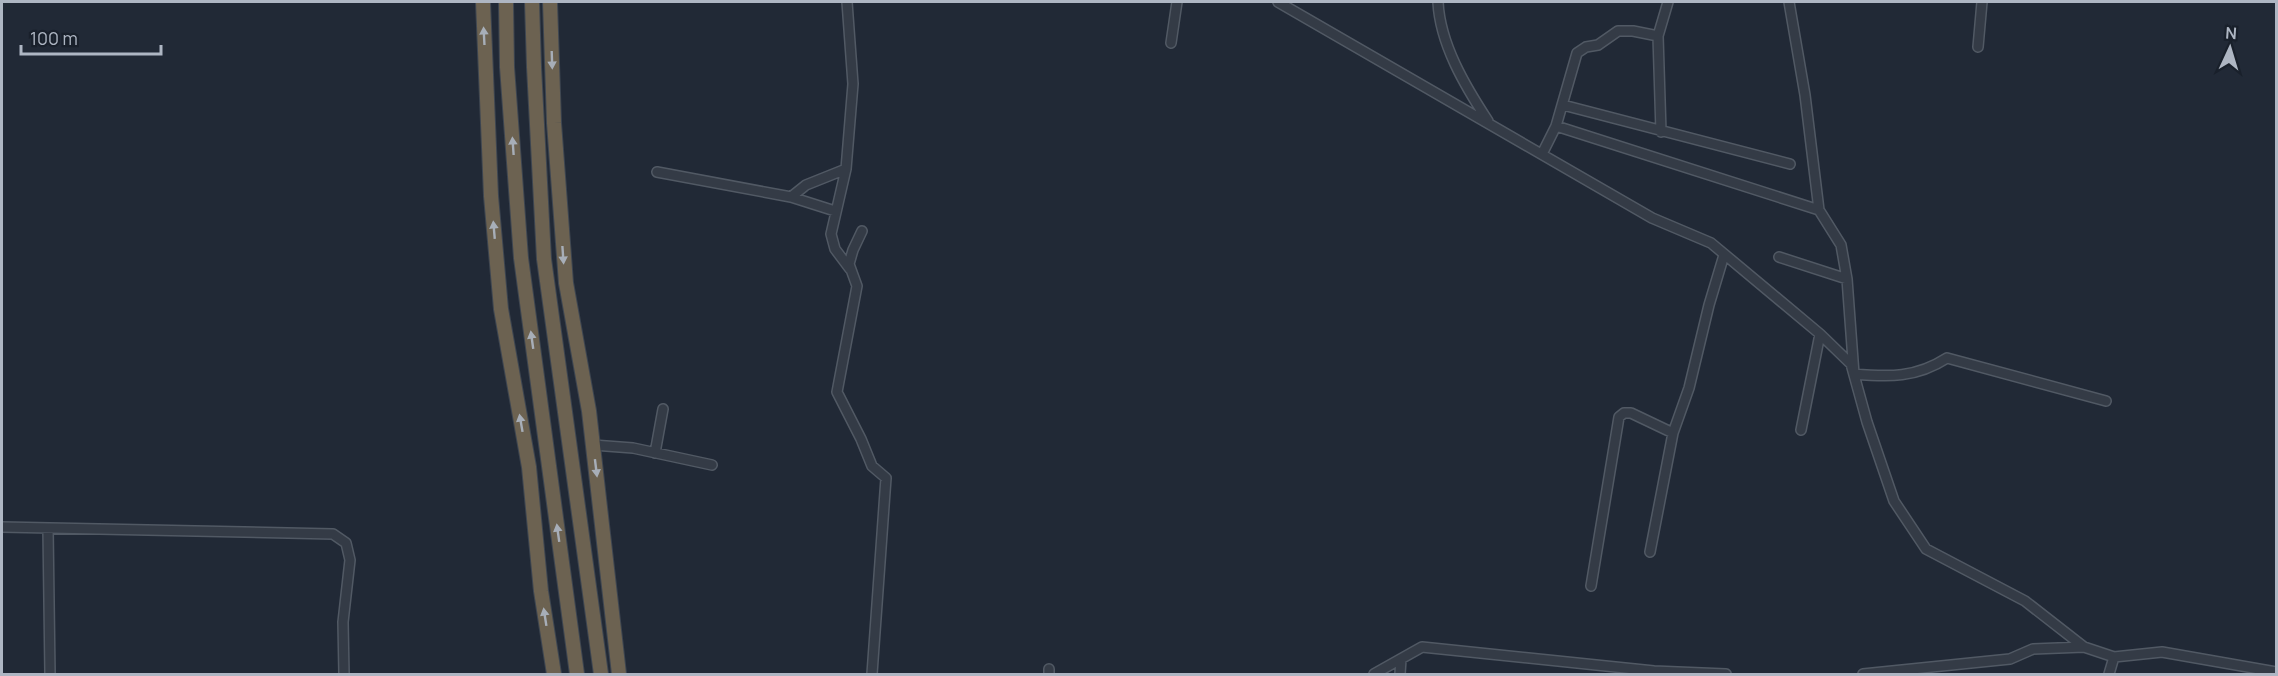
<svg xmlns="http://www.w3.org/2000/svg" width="2278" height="676" font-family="Manrope,sans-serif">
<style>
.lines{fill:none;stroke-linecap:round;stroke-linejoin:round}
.minor-casing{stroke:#515964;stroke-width:12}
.highway-casing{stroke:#3e4651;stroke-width:16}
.minor{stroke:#343b46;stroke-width:9}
.highway{stroke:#6c6251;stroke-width:14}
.oneway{fill:#a7aeb8}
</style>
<rect width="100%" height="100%" fill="#212936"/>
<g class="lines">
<g class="minor-casing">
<path id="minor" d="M847,2L853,84L846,169L831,234L835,249L850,269
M1278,2L1652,218L1711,243L1820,334L1851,364L1867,422L1894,501L1926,549L2025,601L2084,647L2114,657L2162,652L2276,672
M1438,2C1440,44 1465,86 1488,121
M1789,2L1805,95L1819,210
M1171,43L1177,2
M1978,47L1982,2
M1563,105L1790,164
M1556,126L1819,210L1841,245L1847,279L1854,374C1889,377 1916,378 1947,358L2106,401
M1661,132L1658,36L1668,2
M1542,154L1556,126L1577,53L1586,47L1598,45L1618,31H1633L1658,36
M657,172L791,197L835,211
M791,197L806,185L846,169
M862,231L853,250L849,264L857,286L837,392L861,439L872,466L886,478L872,674
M1779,257L1847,279
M1801,430L1820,334
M593,445L633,448L712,465
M655,453L663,409
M2,527L333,534L346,543L350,560L343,622L344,674
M48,529L50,674
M1650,552L1673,433L1689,388L1709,305L1724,255
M1591,586L1619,417L1624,413H1631L1673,433
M1049,674V669
M1374,674L1422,647L1654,671L1726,674
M1400,674L1401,659
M1863,674L2010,659L2033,649L2084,647
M2109,674L2114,657"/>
</g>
<g class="highway-casing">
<path id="highway" d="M483,2L491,196L501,309L529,467L541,591L554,674
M506,2L507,67L521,258L577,674
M532,2L534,67L544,259L601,674
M550,2L554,123L566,283L589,411L619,674"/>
</g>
<use href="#minor" class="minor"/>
<use href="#highway" class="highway"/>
</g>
<defs><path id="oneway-solid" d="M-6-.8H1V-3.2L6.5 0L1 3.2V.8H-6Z" transform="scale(1.5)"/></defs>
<g class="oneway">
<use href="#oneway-solid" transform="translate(484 36) rotate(-93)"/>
<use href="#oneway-solid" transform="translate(552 60) rotate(88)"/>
<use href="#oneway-solid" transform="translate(513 146) rotate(-94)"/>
<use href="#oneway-solid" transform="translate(494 230) rotate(-95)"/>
<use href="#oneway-solid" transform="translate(563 255) rotate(86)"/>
<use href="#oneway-solid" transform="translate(532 340) rotate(-98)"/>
<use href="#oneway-solid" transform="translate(521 423) rotate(-100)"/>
<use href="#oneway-solid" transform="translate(596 468) rotate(83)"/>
<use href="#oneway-solid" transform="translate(558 533) rotate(-98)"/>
<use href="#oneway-solid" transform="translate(545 617) rotate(-99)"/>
</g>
<rect width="2278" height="676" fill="none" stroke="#aeb6c3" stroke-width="6"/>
<g transform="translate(2230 48) rotate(4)" stroke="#19202b" stroke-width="4.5" paint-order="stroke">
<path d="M0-4.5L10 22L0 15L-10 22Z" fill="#aeb6c3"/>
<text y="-9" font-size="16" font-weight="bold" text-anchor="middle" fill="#aeb6c3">N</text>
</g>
<path d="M21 45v9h140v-9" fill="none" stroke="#aeb6c3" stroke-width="3"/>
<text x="30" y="45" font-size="18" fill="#aeb6c3" stroke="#19202b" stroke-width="4.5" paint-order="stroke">100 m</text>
</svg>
